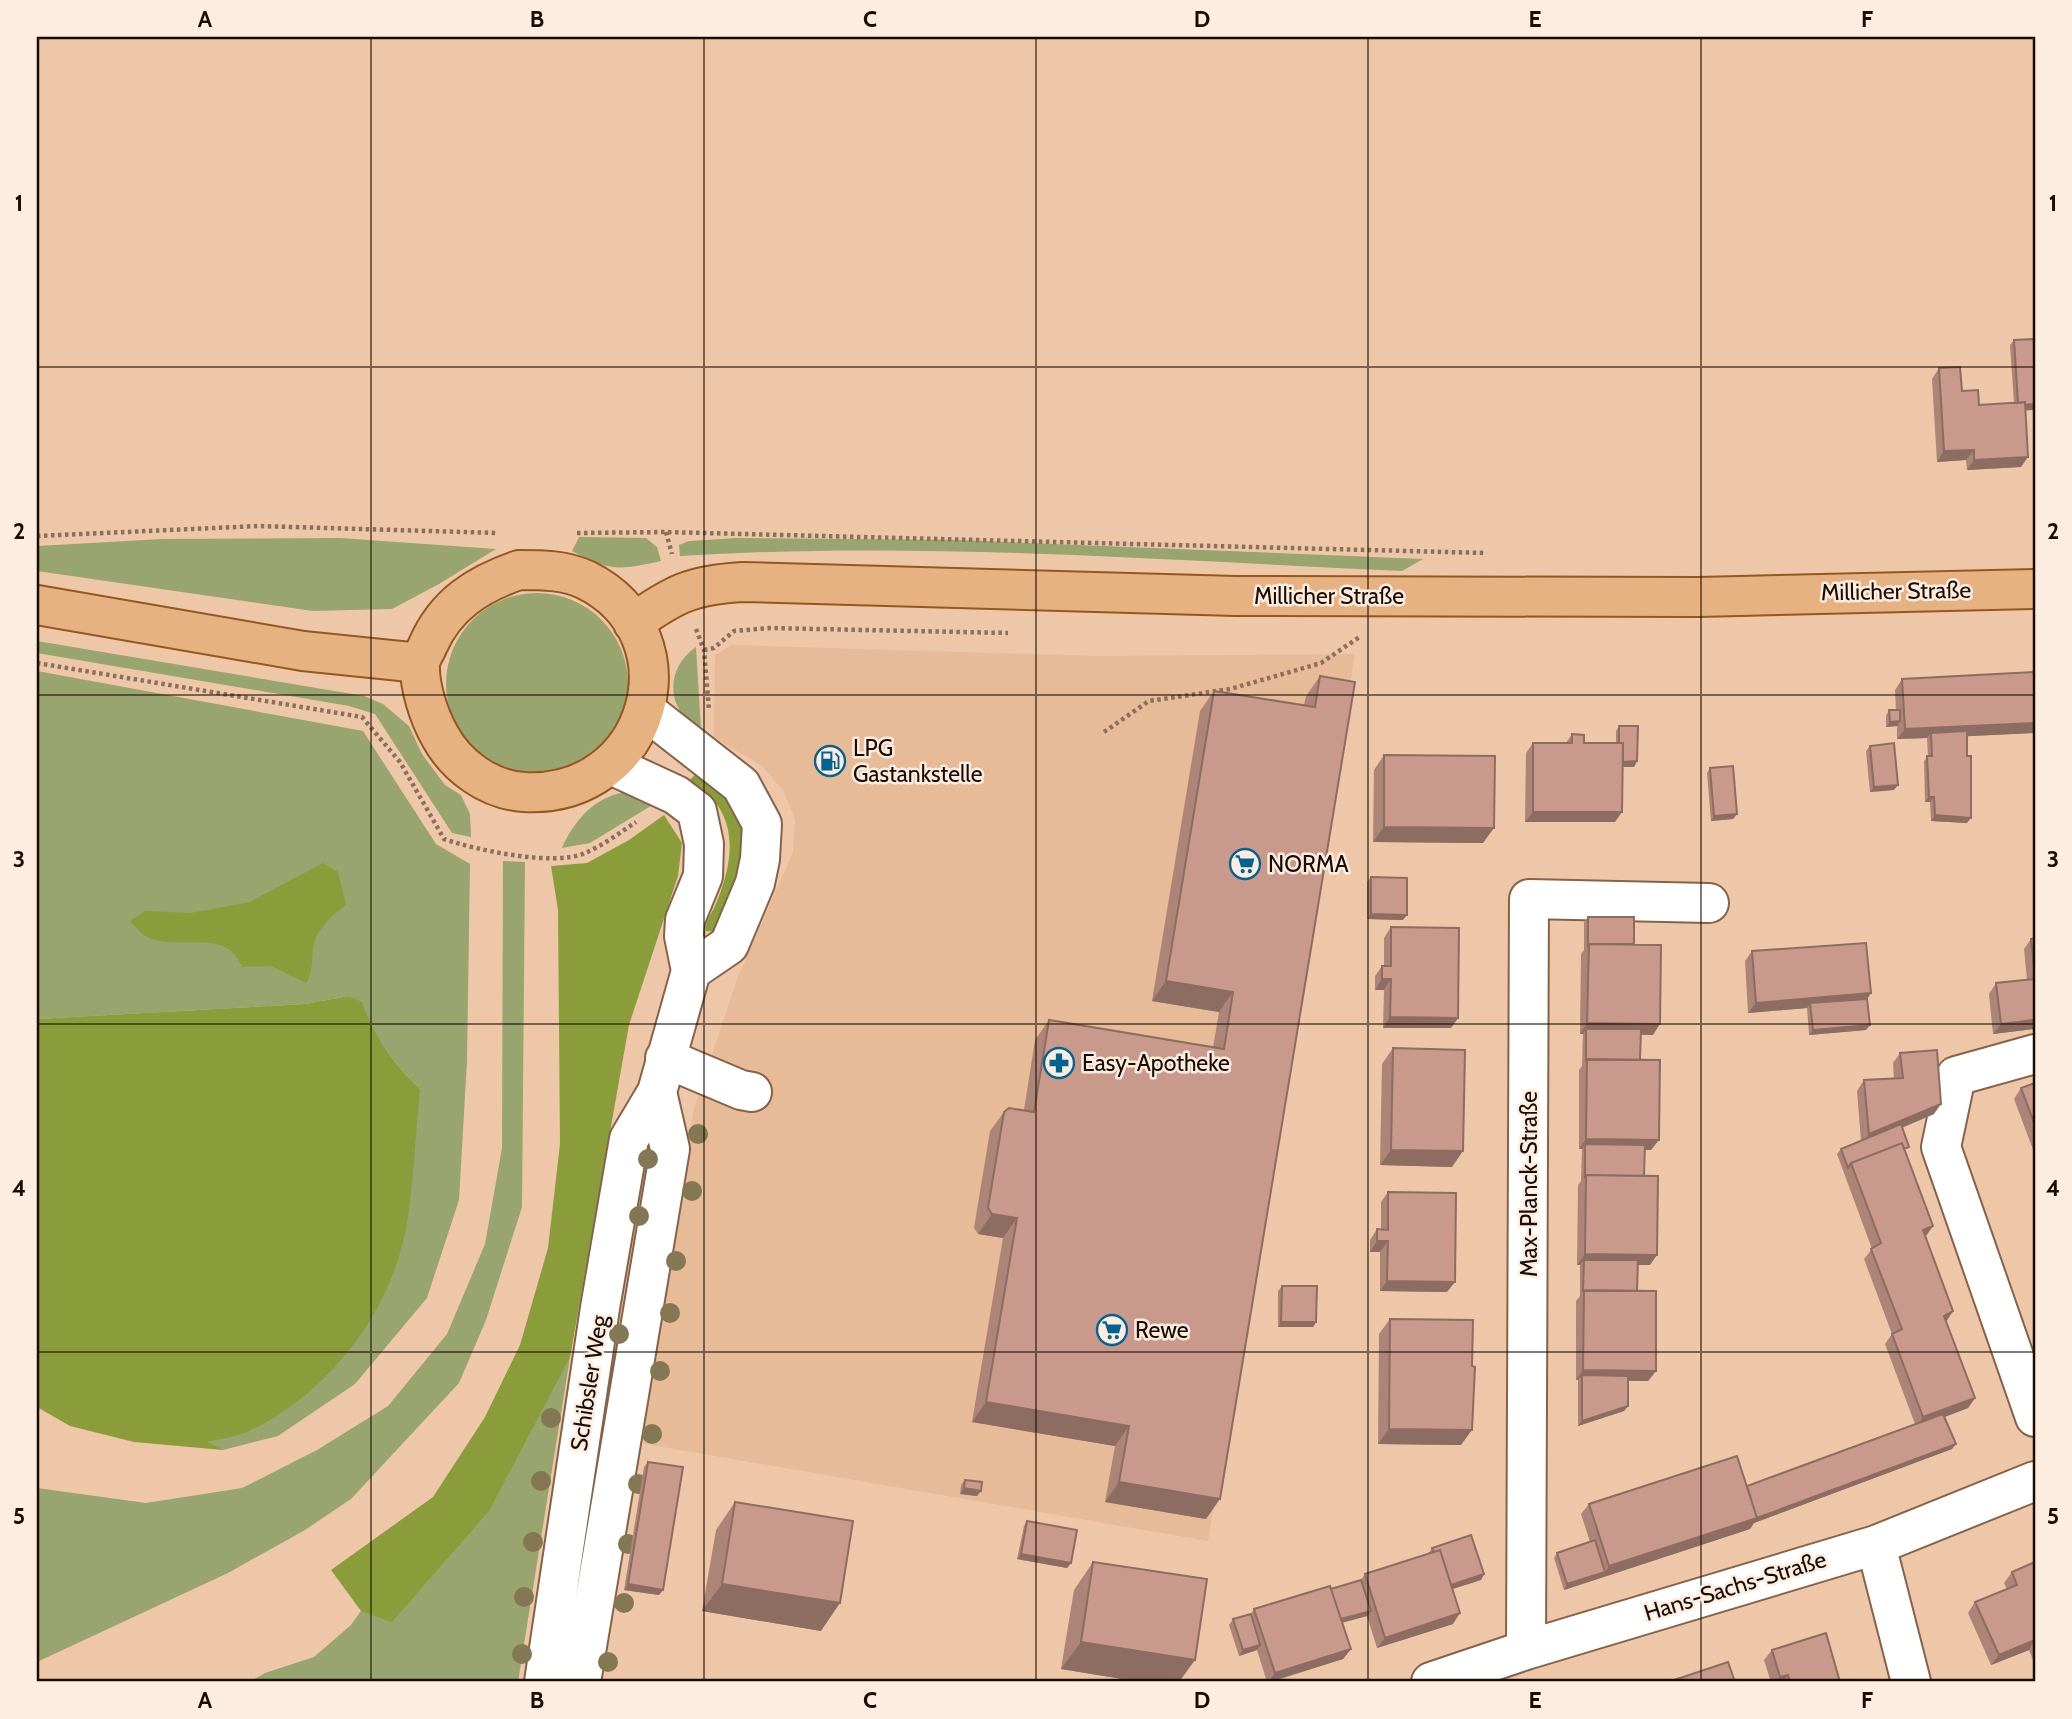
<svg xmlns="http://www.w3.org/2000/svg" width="2072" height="1719" font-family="Cabin,sans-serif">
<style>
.built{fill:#e7ba98}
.green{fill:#98a56e}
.forest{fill:#8a9d3a}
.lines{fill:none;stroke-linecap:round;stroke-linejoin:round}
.minor-casing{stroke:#866348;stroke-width:42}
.major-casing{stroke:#94571e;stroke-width:42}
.path{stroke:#8b705c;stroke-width:4.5;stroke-dasharray:3.5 3.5;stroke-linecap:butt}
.minor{stroke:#fff;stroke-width:38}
.major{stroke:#e7b281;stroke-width:38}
.tree{fill:#847753}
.wall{fill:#ad8478}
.shaded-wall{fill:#8d6c61}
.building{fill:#c99a8b;stroke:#8d6c61;stroke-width:2}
.grid{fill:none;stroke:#190c03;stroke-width:2;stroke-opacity:0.55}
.labels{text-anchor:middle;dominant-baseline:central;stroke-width:5;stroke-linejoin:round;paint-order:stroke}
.street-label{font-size:23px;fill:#190c03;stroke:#fdede1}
.poi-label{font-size:23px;fill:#190c03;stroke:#fdede1;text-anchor:start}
.neatline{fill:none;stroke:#190c03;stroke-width:2.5}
.grid-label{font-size:23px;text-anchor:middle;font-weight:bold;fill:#190c03}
</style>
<rect width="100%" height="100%" fill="#eec7a9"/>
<path class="built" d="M731,645L1097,656L1355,654L1208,1541L640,1443L694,1109L737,979L793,852L795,820L784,792L762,766L714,737L715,655Z"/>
<path class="green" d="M579,537L646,538L657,547L661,561C618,570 612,572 572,551Z
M340,538L496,549L439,584L392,609L313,611L37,571V546L162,539Z
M737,538L956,540L1423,559L1402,571C1162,560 919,541 680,556L679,545L689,541Z
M446 684a91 91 0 1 1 182 0a91 91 0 1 1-182 0Z
M37,641L364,696L383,704L409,726L422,754L445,785L461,795L470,814L471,837L452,833L375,714L349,706L37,653Z
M696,647L701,729C666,712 664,669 696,647Z
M37,671L363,731L436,844L470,864L467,1061L459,1200L427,1298L355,1384L278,1436L223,1450L207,1442L253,1430L420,1089C393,1064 375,1037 362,1003L349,996L305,1004L37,1019Z
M629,792L654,804L590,843L562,848C574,820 597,794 629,792Z
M503,861L525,862L522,1207L486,1320L459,1383L351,1499L305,1530L228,1573L37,1662V1488L146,1503L242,1488L317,1450L388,1406L447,1334L485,1244L502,1148Z
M579,1301L518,1682H250L265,1673L314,1657L351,1625Z"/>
<path class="forest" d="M701,768C737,794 751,839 740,883C736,900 724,917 717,932L706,931C705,920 711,915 715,906C736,857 740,811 690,780Z
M664,815L682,843L678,876L629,1025L570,1357L489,1511L392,1622L361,1611L331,1570L433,1497L485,1417L520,1345L548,1248L560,1144L558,910L551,866L587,863L629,840Z
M323,863L338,872L346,904C334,915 318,927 314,944C311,957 314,971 306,983L271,966L242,967C226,926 181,952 147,937C141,934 135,926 130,921L145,911L191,913L250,902Z
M349,996L362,1002C375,1037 393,1064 420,1089C416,1131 414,1174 408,1217C395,1306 334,1388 254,1429C241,1436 223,1438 208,1442L223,1450L134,1442L70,1426L37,1407V1019L305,1004Z"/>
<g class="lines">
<g class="minor-casing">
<path id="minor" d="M645,710L741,785L762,824L760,859L755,883L729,945L691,971
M2035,1054L1956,1076L1941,1147L2035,1417
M665,1058L741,1090L752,1092
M1876,1545L1911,1682
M1526,1650L1529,899L1709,903
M544,1682L600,1308L629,1139L657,1092L691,971L684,936L685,920L703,876L704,844L697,811L676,795L611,765
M581,1682L670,1149L657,1092
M1431,1682L1526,1650L1876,1545L2035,1481"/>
</g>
<g class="major-casing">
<path id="major" d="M519,570C542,570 565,570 586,580C697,635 651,799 524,792C489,790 456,766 440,736C429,717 419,686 420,664C420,658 426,651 428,645C446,604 478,584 519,570Z
M37,605L303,651L420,663
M633,623C674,594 691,585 743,582L1236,596L1698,597L2035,589"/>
</g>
<path class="path" d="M666,532L672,554
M577,533L666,532L1485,553
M37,536L258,526L498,533
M696,629L704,650L709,710
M704,650L714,648L734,631L770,628L1008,633
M37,663L362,717L400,762L444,839C476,850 554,867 585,853C602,846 621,832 636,822
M1104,732L1149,701L1230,689L1290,672L1321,663L1361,636"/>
<use href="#minor" class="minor"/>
<use href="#major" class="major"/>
</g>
<g class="tree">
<circle cx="698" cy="1134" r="10"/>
<circle cx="648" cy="1159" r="10"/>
<circle cx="692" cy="1191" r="10"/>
<circle cx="639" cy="1216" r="10"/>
<circle cx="676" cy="1261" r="10"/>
<circle cx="670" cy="1313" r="10"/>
<circle cx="619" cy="1334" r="10"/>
<circle cx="660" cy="1371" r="10"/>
<circle cx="551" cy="1418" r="10"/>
<circle cx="652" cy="1434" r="10"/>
<circle cx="541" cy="1481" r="10"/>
<circle cx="638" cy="1484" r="10"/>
<circle cx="533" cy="1542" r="10"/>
<circle cx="628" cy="1544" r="10"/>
<circle cx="524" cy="1597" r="10"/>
<circle cx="624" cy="1603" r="10"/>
<circle cx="522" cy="1654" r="10"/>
<circle cx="608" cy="1662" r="10"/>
</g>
<path class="wall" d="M2014,340L2035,405L2034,410H2025L2021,467L1967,470L1966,460L1937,462L1932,379L1939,368L1962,391L1979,405L2014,403L2010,345Z
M1320,676L1206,1519L1105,1502L1115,1446L972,1422L1003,1238L978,1234L974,1228L990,1131L1004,1112L1024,1110L1035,1040L1049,1020L1213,1048L1219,1012L1152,1001L1200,711L1214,691L1304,705L1306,696Z
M1902,679L2035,733L1967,736V823L1931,821L1930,802H1925L1924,761L1928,756L1927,738L1897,739V726L1886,727V716L1889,710H1896L1895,690Z
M1619,726L1637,761L1634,767H1623L1615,822H1525L1526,753L1533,743H1566L1572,734L1584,743H1616V731Z
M1870,746L1894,790L1870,792L1866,751Z
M1384,755L1483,843L1373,842L1374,770Z
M1710,768L1737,814L1733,819L1711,821L1707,773Z
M1371,877L1403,920L1367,919V882Z
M1588,917L1634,944L1653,1035L1641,1034L1640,1060L1651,1150H1644V1176L1650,1265H1638L1637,1291L1656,1371L1648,1381H1628V1406L1624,1411L1578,1426V1380H1576V1301L1580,1296V1265H1577L1578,1185L1581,1181L1582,1149H1579V1070L1582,1066L1583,1034H1580L1581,954L1584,950V922Z
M1391,927L1458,1018L1451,1028H1383L1384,990H1375V976L1382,966H1384V938Z
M2035,938V1029L1993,1034L1989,994L1996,983L2027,980L2024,949L2031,939Z
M1752,951L1867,999L1870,1025L1866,1030L1809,1035L1807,1008L1748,1013L1745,961Z
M1393,1048L1452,1167L1380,1165L1382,1064Z
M1900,1053L1934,1114L1902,1128L1905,1152L1925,1236L1953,1311L1946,1321L1975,1398L1968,1408L1944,1417L1952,1449L1754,1523L1750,1529L1564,1590L1554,1558L1557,1553L1590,1542L1581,1514L1589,1504L1747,1486L1915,1424L1885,1344L1892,1334L1864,1259L1872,1249L1837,1154L1841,1149L1861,1141L1857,1091L1864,1080L1894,1079L1893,1063Z
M2035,1083V1155L2014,1099L2021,1088Z
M1388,1192L1447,1292L1380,1291V1252H1370V1240L1377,1229L1381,1230V1202Z
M1282,1286L1316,1322L1313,1327H1278V1291Z
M1390,1319L1461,1445L1378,1444L1379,1334Z
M648,1462L659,1595L624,1590L644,1467Z
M965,1480L981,1491L977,1496L960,1494L961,1485Z
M735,1502L821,1631L702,1611L716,1530Z
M1027,1521L1071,1563L1067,1568L1017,1559L1024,1526Z
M1432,1548L1484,1574L1481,1580L1452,1589L1453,1624L1377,1648L1367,1616L1342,1623L1351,1649L1343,1659L1271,1682H1267L1257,1650L1239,1656L1229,1625L1233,1619L1251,1614L1254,1609L1331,1589L1361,1580L1365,1574L1428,1554Z
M1093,1562L1179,1682H1141L1061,1669L1074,1590Z
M2035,1562V1665L2029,1650L1991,1665L1968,1613L1975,1602L2007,1589L2004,1583L2012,1572Z
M1772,1650L1840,1682H1771L1764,1660Z"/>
<path class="shaded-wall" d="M2035,404L2034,410L2015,411L2018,406Z
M1974,450L1966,460L1937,462L1944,451Z
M2028,457L2021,467L1967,470L1974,460Z
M1900,721L1897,726L1886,727L1890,722Z
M2035,723V733L1931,738V733L1927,738L1897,739L1905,729Z
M1637,761L1634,767H1615L1619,762Z
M1898,785L1894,790L1870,792L1874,787Z
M1929,797H1934L1930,802H1925Z
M1533,812H1622L1615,822H1525Z
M1737,814L1733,819L1711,821L1714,816Z
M1935,815L1971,818L1967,823L1931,821Z
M1384,827L1494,828L1483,843L1373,842Z
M1371,914L1407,915L1403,920L1367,919Z
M1382,979H1391L1384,990H1375Z
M1166,981L1233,992L1219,1012L1152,1001Z
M1871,993L1864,1004L1810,1003L1807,1008L1748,1013L1756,1003Z
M1390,1017L1458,1018L1451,1028H1383Z
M2035,1020V1029L1993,1034L2001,1024Z
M1587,1023L1660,1024L1653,1035L1586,1034V1029L1583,1034H1580Z
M1870,1025L1866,1030L1809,1035L1813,1030Z
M1941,1104L1934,1114L1862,1144L1869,1134Z
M1586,1139L1659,1140L1651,1150L1585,1149V1144L1582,1149H1579Z
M1391,1150L1463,1151L1452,1167L1380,1165Z
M992,1214L1017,1218L1003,1238L978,1234Z
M1933,1226L1926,1236L1923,1230Z
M1377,1241H1388L1380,1252H1370Z
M1585,1254L1657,1255L1650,1265H1584V1260L1580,1265H1577Z
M1387,1281L1455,1282L1447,1292L1380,1291Z
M1953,1311L1946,1322L1944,1316Z
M1281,1322H1316L1313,1327H1278Z
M1583,1370L1656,1371L1648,1381L1582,1380V1375L1578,1380H1576Z
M1975,1398L1968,1408L1916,1428L1923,1417Z
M986,1402L1129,1426L1115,1446L972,1422Z
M1628,1406L1624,1411L1578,1426L1582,1421Z
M1389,1429L1472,1430L1461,1445L1378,1444Z
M1956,1444L1952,1449L1754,1523L1750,1529L1564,1590L1567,1584L1605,1572L1609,1566Z
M1119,1482L1220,1499L1206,1519L1105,1502Z
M964,1488L981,1491L977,1496L960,1494Z
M1021,1554L1071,1563L1067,1568L1017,1559Z
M1484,1574L1481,1580L1443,1592L1447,1586Z
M628,1584L663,1590L659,1595L624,1590Z
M722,1584L840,1603L821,1631L702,1611Z
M1371,1611L1367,1616L1332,1625L1336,1620Z
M1460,1613L1453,1624L1377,1648L1385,1638Z
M2035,1640V1647L2032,1644L2029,1650L1991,1665L1999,1655Z
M1081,1642L1195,1660L1179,1682H1141L1061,1669Z
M1260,1645L1257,1650L1239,1656L1243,1650Z
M1351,1649L1343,1659L1268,1682L1275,1673Z
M1788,1675L1783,1682H1776L1780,1677Z"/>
<path class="building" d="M2034,339L2035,363V404L2025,405V402L2018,403L2014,340Z
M1960,367L1962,391L1978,390L1979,405L2025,402L2028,457L1974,460V450L1944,451L1939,368Z
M2035,672V723L1905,729L1902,679Z
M1320,676L1355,682L1220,1499L1119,1482L1129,1426L986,1402L1017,1218L992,1214L988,1208L1004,1112L1009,1108L1034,1112L1049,1020L1224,1049L1233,992L1166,981L1214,691L1315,707Z
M1889,710H1900V721L1890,722Z
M1619,726H1638L1637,761L1623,762V743H1619Z
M1967,731V756H1971V818L1935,815L1934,797H1929L1927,756H1932L1931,733Z
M1572,734L1584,735V743H1623L1622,812H1533V743H1572Z
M1894,743L1898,785L1874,787L1870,746Z
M1384,755L1495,756L1494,828L1384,827Z
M1733,766L1737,814L1714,816L1710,768Z
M1371,877L1407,878V915L1371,914Z
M1588,917H1634V944H1589L1588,945Z
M1391,927L1459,928L1458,1018L1390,1017L1391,979H1382V966H1391Z
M2035,938V975L2031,939Z
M1866,943L1871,993L1756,1003L1752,951Z
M1589,944L1661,945L1660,1024L1587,1023Z
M2035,979V1020L2001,1024L1996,983Z
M1867,999L1870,1025L1813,1030L1810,1003Z
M1586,1029H1641L1640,1060H1586Z
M1393,1048L1465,1050L1463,1151L1391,1150Z
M1937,1050L1941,1104L1869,1134L1864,1080L1903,1078L1900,1053Z
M1587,1059L1660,1060L1659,1140L1586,1139Z
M2035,1083V1125L2021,1088Z
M1901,1124L1909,1147L1904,1149L1902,1143L1851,1163L1848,1168L1841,1149Z
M1902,1143L1933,1226L1923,1230L1953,1311L1944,1316L1975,1398L1923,1417L1892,1334L1902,1329L1871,1249L1881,1243L1851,1163Z
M1585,1144L1645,1145L1644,1176L1586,1175L1585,1176Z
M1586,1175L1658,1176L1657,1255L1585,1254Z
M1388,1192L1456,1193L1455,1282L1387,1281L1388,1241H1377V1229L1388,1230Z
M1584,1260H1638L1637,1291H1583Z
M1282,1286H1317L1316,1322H1281Z
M1584,1290L1656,1291V1371L1583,1370Z
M1390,1319L1473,1320L1472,1366L1475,1367L1472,1430L1389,1429Z
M1582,1375L1628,1376V1406L1582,1421Z
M1943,1414L1956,1444L1757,1518L1747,1486Z
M1737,1456L1757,1518L1609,1566L1589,1504Z
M648,1462L683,1467L663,1590L628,1584Z
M965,1480L982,1482L981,1491L964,1488Z
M735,1502L853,1521L840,1603L722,1584Z
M1027,1521L1077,1530L1071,1563L1021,1554Z
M1471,1535L1484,1574L1451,1585L1440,1550L1434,1552L1432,1548Z
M1595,1540L1605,1572L1567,1584L1557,1553Z
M1440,1550L1460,1613L1385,1638L1365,1574Z
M1093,1562L1207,1579L1195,1660L1081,1642Z
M2035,1562V1640L1999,1655L1975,1602L2017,1585L2012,1572Z
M1361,1580L1371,1611L1341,1619L1331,1589Z
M1330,1586L1351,1649L1275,1673L1254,1609Z
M1251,1614L1260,1645L1243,1650L1233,1619Z
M1826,1633L1840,1682H1790L1788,1675L1780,1677L1772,1650Z
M1728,1662L1735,1682H1671V1681Z"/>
<path class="grid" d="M371,37V1682M704,37V1682M1036,37V1682M1368,37V1682M1701,37V1682M37,367H2035M37,695H2035M37,1024H2035M37,1352H2035"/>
<defs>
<g id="fuel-ring" transform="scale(1.575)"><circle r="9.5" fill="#fdede1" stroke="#006392" stroke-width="1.5"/><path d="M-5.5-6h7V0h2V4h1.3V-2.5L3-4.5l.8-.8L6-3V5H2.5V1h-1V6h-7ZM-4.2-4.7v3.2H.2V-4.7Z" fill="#006392"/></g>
<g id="supermarket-ring" transform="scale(1.575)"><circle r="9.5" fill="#fdede1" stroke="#006392" stroke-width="1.5"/><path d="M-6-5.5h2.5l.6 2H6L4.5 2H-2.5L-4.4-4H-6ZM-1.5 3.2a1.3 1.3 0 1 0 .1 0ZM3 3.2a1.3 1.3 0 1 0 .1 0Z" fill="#006392"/></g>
<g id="pharmacy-ring" transform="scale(1.575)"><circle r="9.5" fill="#fdede1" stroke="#006392" stroke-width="1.5"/><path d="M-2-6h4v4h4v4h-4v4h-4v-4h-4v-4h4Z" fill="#006392"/></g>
</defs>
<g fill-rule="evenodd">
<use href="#fuel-ring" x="830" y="761"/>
<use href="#supermarket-ring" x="1245" y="864"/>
<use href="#pharmacy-ring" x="1059" y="1063"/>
<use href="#supermarket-ring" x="1112" y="1330"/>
</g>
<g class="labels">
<g class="street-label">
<text transform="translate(1896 591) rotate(-1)">Millicher Straße</text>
<text x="1329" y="596">Millicher Straße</text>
<text transform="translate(1529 1184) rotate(-90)">Max-Planck-Straße</text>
<text transform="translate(589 1383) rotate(-81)">Schibsler Weg</text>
<text transform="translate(1735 1586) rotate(-17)">Hans-Sachs-Straße</text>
</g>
<g class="poi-label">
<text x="853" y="748">LPG<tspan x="853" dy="26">Gastankstelle</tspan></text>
<text x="1268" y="864">NORMA</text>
<text x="1082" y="1063">Easy-Apotheke</text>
<text x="1135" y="1330">Rewe</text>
</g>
</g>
<rect width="2072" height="1719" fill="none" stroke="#fdede1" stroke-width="77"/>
<rect x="38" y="38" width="1996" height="1642" class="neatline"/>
<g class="grid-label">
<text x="205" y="27">A</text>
<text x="537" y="27">B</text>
<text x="870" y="27">C</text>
<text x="1202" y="27">D</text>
<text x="1535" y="27">E</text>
<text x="1867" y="27">F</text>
<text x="19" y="211">1</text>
<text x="2053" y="211">1</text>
<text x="19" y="539">2</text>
<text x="2053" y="539">2</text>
<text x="19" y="867">3</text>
<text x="2053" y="867">3</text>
<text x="19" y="1196">4</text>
<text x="2053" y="1196">4</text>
<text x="19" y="1524">5</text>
<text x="2053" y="1524">5</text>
<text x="205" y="1708">A</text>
<text x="537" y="1708">B</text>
<text x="870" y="1708">C</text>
<text x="1202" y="1708">D</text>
<text x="1535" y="1708">E</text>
<text x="1867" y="1708">F</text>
</g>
</svg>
